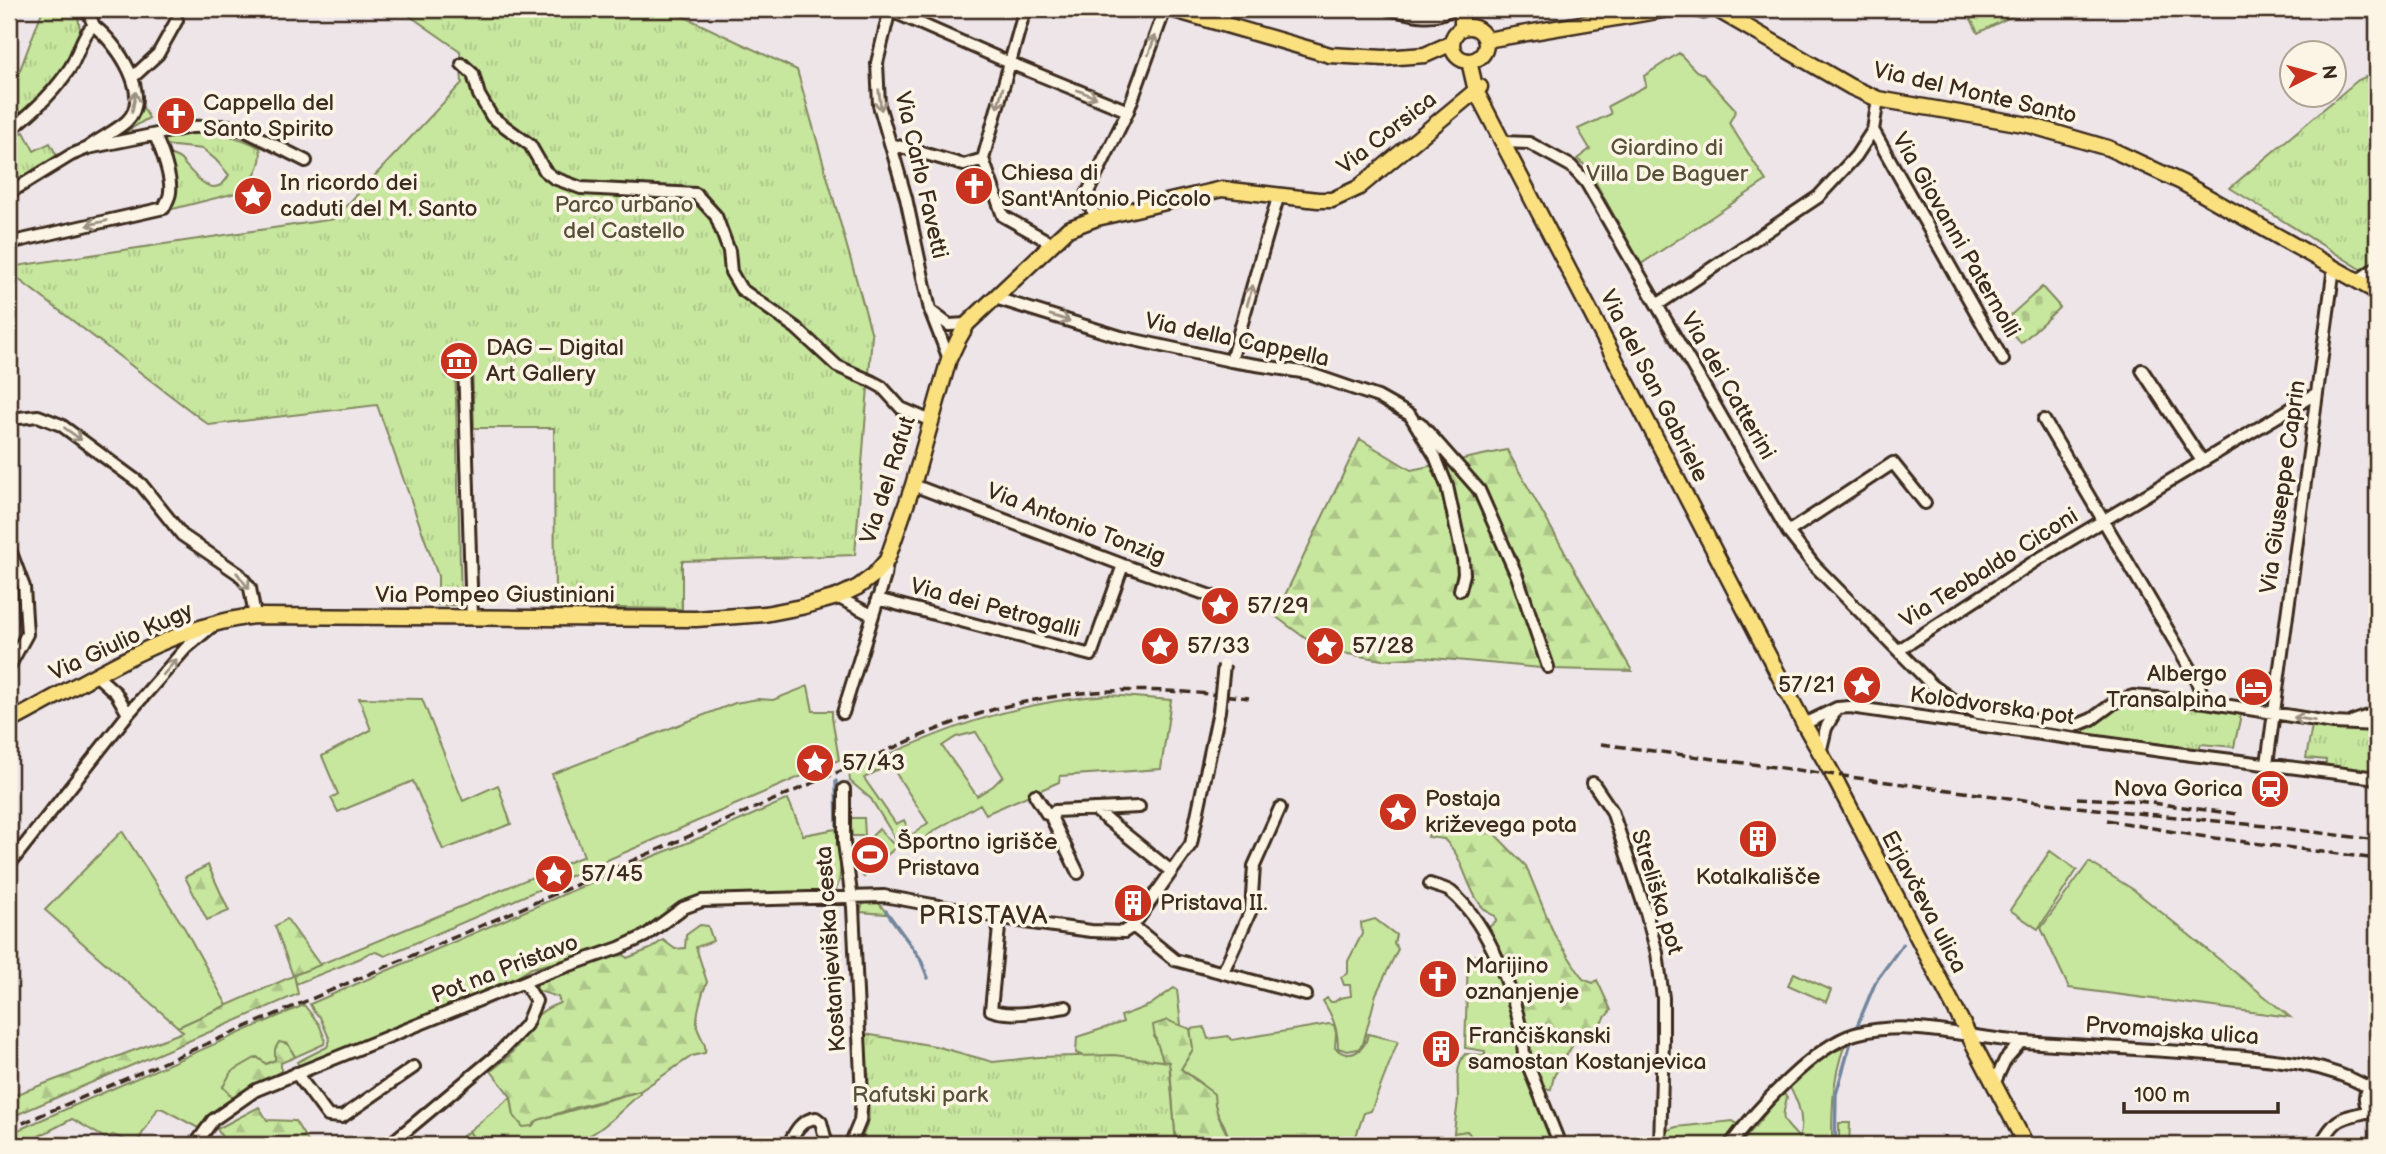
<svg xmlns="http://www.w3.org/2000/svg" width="2386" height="1154" font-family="'Balsamiq Sans',sans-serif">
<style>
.green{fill:#c7e69e;stroke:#81885e;stroke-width:2;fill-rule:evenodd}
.forest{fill:url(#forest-firs);stroke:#81885e;stroke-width:2}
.cemetery{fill:url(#cemetery-stones);stroke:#81885e;stroke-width:2}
.park{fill:url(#park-tufts);stroke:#81885e;stroke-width:2}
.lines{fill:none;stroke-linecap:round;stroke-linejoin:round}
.stream{stroke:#72869c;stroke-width:3.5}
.minor-casing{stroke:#3b2a1e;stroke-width:16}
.major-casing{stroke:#3b2a1e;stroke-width:19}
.minor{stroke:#fcf5e5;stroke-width:10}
.major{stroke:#fbe080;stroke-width:14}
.rail{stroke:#3b2a1e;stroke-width:3.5;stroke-dasharray:10 5;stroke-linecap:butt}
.minor-bridge-casing{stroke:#3b2a1e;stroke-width:16;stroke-linecap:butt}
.minor-bridge{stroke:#fcf5e5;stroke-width:10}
.oneway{stroke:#9c9082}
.labels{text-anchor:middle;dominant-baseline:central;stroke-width:7;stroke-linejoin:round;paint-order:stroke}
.street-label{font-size:23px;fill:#3b2a1e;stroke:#fcf5e5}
.poi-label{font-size:23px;fill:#3b2a1e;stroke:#fcf5e5;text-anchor:start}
.park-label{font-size:23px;fill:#575038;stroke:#fcf5e5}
.quarter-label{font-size:26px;letter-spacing:2px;fill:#3b2a1e;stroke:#fcf5e5}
</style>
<defs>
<pattern id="forest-firs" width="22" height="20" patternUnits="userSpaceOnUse" patternTransform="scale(1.75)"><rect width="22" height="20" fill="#c7e69e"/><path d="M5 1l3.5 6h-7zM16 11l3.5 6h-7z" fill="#acc588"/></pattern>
<pattern id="cemetery-stones" width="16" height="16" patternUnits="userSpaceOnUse" patternTransform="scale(1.75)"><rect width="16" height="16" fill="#c7e69e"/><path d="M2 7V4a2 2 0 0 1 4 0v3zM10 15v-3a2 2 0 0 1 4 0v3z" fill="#acc588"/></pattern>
<pattern id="park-tufts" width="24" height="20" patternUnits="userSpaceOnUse" patternTransform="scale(1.75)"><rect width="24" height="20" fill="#c7e69e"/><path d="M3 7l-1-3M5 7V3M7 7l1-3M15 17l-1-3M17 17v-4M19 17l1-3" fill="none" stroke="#acc588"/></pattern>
</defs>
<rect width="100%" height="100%" fill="#eee5e9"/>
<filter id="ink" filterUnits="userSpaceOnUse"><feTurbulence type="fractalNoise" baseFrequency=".0143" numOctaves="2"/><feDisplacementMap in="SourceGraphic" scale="14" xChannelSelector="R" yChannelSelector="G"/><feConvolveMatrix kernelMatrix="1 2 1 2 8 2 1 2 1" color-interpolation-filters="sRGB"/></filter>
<g filter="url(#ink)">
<path class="green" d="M1966,9H2026L1978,33Z
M1679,53L1696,71L1703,74L1736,110L1729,123L1766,181L1641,264L1587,167L1577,159L1590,149L1578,129L1611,114L1608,106L1646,86L1644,76Z
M140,102L149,118C132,127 122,137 104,142C119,131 138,122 140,102Z
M808,686L813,711H832V717L839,760L385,956C375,950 370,951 361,958L296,984L294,975L584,856L552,774L735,703L758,699L773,700Z
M1108,695L1171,700L1161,769L1060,776L1059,782L986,814L980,804L934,831L919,843L913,834L928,823L890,764L864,778L896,824L904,820L911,836L900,846L871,799L850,781L849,772C938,732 1008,702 1108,695ZM976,732L1003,776L993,786L977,796L942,746L956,737Z
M359,698L422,699L463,801L498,785L511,824L443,850L413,781L338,812L331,798L338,794L322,756L371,730Z
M788,799L803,835L836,829C838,845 846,882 833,892L730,894L697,898L682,904L643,932L626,940L600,951L532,968L514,979L299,1066L297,1062L327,1047L330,1040L320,1017L314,1012L310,1004L634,864L712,833Z
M879,829L896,847L864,877L848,860Z
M122,831L185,929L227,1005L178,1027L45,910Z
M2050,851L2077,870L2038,929L2010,910Z
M2089,862L2134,890L2290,1017L2069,988L2041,928Z
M868,902H878L887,914L860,912L863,904Z
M1375,919L1396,935L1394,943L1398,949L1376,994L1363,1044L1358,1049L1347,1051L1338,1048C1338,1029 1333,1017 1323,1001L1327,998L1331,1002H1334L1340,998L1351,996L1350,985H1344L1341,977L1348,973V961L1362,934L1361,923Z
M1480,954L1491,973L1497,972L1503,988L1554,1145H1478L1467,1131L1454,1133C1455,1122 1457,1110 1458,1099C1458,1084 1455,1066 1465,1054L1485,1055V1051L1465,1048L1468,958Z
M1794,973L1831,990L1826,1002L1788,985Z
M1174,988L1177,990L1181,1025L1154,1036L1162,1053L1165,1069L1090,1059L1076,1053L1077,1037L1123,1022L1121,1016L1150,1005Z
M304,1005L319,1024L325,1039L324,1044L295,1057L288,1044L276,1060L223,1086L233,1098L215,1110L198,1128L163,1109L158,1108L136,1144L113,1135L105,1138L72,1119L22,1145H9V1134Z
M1329,1024L1334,1025L1336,1033L1335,1048C1350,1061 1365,1051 1368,1034L1398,1041L1371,1111L1364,1113L1354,1142L1358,1145H1232L1224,1125L1200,1082L1181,1069L1193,1049L1190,1029L1204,1027L1208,1039L1228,1036L1232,1040Z
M1844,1047C1832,1079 1832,1112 1832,1145H1740L1782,1093L1787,1097C1780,1125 1783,1119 1799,1138C1805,1120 1799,1102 1789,1086L1819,1059Z
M640,1091V1094C623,1108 604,1130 584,1138C551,1151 508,1147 475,1141L469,1131L511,1097L514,1116L538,1120Z
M1733,1121L1737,1124L1721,1145H1664L1663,1132L1676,1127Z
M1839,1123H1850L1849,1145H1839Z"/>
<path class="forest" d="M1360,439L1411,470L1507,450L1632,671L1552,669L1422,657L1382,660L1320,649L1275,616Z
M1461,819L1471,822L1481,820L1526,866L1554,934L1583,979L1593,983L1597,980L1611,1010L1600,1024L1574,1043L1554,1076L1551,1089L1540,1090L1486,930L1496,921L1495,916C1474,908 1468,877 1458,858C1455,851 1449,845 1444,839L1428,837L1430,829Z
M208,865L229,911L207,920L185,877Z
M287,919L320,965L294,975L298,994L9,1118V1097L183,1032L178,1027L293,976L275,926Z
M700,925L708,926L713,941L696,947L707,982C702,993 696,1014 697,1026C699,1038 707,1041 705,1053L692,1056L640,1091L574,1108L538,1120L532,1126L523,1127L514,1116L511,1097L491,1071C499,1065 507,1059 513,1051C534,1029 526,1015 560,1003L558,997L536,990L537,986L544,979L622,952L627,958L650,949L663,940L675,949L685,948L686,935Z
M1168,1020C1175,1025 1182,1025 1190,1029L1193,1049L1181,1069L1214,1094C1214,1114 1224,1126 1232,1145H1176L1170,1068L1165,1069C1162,1053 1154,1040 1153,1025Z
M279,1042L288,1044L295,1057L281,1063V1071L233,1098L223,1087L231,1072L257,1057L266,1064L275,1060V1049Z
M259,1107L267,1120L295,1121L310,1145H227L217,1129Z
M469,1131L475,1141L488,1145H452Z
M1467,1131L1478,1145H1453L1454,1133Z"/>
<path class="cemetery" d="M2042,287L2060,307L2021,343L2002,323Z"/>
<path class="park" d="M43,9H77L80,30L67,63L51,86L9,125V99Z
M400,9H668L797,70L872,335L855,555L682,561V609L555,607L554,428H474L472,360L455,359L461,605H438V576L377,405L209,425L9,272V267L334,219L462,83L460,51Z
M2377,72V279L2230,188L2358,80Z
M24,132L34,151L50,143L58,158L9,187V141Z
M192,132C215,132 240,136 260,148C264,165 252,178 244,191L165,211L166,153C172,155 178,157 181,160C193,173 214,204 229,175L216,160L203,149L164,145L163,138Z
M2133,698L2242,710L2234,747L2201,744L2199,749L2079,733L2078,726L2105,710Z
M2313,720L2377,729V776L2325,769L2326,760L2306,758Z
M850,818H864L865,836H852Z
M859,1033L935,1046L993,1062L1039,1057L1114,1055L1169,1062L1176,1145H859L869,1120Z"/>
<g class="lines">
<path class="stream" d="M836,781L837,825
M886,911L920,958L928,978
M1855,1031L1876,981L1903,944
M1835,1145L1836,1094L1852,1038"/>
<g class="minor-casing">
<path id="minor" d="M87,9L94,26
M890,9L877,63L879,105L906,198L930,310L949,359
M1025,9L983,159L1003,216L1053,244
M1389,9C1410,14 1432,21 1452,9
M889,10L1010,63L1128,111
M462,64L473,74L479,95L492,117L530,145L545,171L554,178L581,188L696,194L716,216L729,251L731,272L741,289L796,328L837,366L871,381L882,387L901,408L931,421
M133,77L158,54L177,20
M1873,130L2003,360
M9,131C32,113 54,93 70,68C78,56 83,31 94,26C117,43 153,95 127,121C116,131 102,137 90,146
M1502,142L1529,143L1571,166L1586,182L1788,532L1814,565L1932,685L1957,703L1978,713L2075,726L2092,719L2115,702L2133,696L2206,702L2334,723L2377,725
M891,144L964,165L983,159
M9,193L71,155L88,148L191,127L228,126L244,130L306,161
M1097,218L1085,198L1128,111L1165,9
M9,243L164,208C166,203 170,197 170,192C172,178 161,148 155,136
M2357,281L2377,267
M995,298L1121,337L1231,361L1308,373L1378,397L1410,415L1435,456L1447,486L1463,560L1464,574L1460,590
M1657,305L1818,197L1856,156L1873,130L1878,99
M932,312L949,325L967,324
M1231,361L1279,194
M464,362L472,618
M2142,370L2202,461
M9,419L38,416L61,425L141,484L182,535L239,574L250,588L255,616
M2044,420L2192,671L2206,702
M1420,423L1479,490L1517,576L1548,667
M913,485L1123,565L1225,601
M1788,532L1893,463L1925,503
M9,547L24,587L27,634L9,667
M837,597L872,615
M877,599L1091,655L1123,565
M1899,650L2037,560L2317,393
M97,676L116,693L128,714
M843,713L885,576L887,561
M2354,721L2377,713
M1804,724L1837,708L1850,707L2176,753L2377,778
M1820,753L1826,728L1836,710
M2267,764L2334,267
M1593,783L1612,811L1646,912L1657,953L1663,998V1040L1660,1145
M844,789V843L853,907L862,1098L860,1121L850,1145
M1035,795L1047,814H1054
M1094,809L1171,871
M9,865L128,714L186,648L211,627
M1078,873L1052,819L1055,811L1139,807
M1430,884C1437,887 1446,888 1451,892C1489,923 1522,1007 1524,1055L1560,1145
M1000,917L991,1010C1010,1018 1046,1010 1066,1007
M1133,926L1175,960L1306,995
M1223,972L1251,910L1254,866L1280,808
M296,1073L328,1116L342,1117L414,1067
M2377,1082C2366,1086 2362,1096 2367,1107L2377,1114
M1994,1084L2005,1060L2021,1042
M195,1145L213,1120L256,1090L544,974L619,948L645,936L683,908L702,901L884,896L1025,922L1091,931L1124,932L1133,926L1191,844L1219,711
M389,1145L497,1055L526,1025L536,1001L524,982
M788,1145C795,1132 800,1120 816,1118L821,1122L827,1145
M1730,1145C1756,1110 1814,1046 1855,1034C1910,1019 1969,1038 2024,1042C2085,1046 2147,1049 2209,1054C2264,1059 2319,1060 2368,1087
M2320,1145C2337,1116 2339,1119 2370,1111"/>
</g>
<g class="major-casing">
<path id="major" d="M1171,9L1330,55L1384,58L1425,55L1452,43
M1695,9L1704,11L1708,9
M1716,9L1851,87L1878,99L2029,125L2108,148L2181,182L2377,292
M1452 44a17 17 0 1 1 34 0a17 17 0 1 1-34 0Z
M1462,28V9
M1486,40L1669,9
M1469,61L1476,91L1804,724L1833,775L2026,1145
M9,722C82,684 173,624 255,616L696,619L765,614L801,607L837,597L858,587L874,575L887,560L913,485L949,359L958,340L967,324L1068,229L1097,218L1222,189L1318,200H1332L1358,188L1480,87"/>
</g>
<use href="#minor" class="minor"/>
<use href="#major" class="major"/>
<path class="rail" d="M1601,744L2077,807L2266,826L2377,840
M2077,798L2137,801L2237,814
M2107,820L2192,835L2377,859
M9,1129L843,770C895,748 948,721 1003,707C1091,685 1160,688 1249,698"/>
<g class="minor-bridge-casing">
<path id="minor-bridge" d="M1219,711L1224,665"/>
</g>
<use href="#minor-bridge" class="minor-bridge"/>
</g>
<defs><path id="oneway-shaft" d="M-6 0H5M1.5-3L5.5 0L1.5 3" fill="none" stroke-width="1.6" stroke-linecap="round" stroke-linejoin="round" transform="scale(1.75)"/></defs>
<g class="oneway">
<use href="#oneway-shaft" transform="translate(1152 45) rotate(-70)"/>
<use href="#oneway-shaft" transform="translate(1087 94) rotate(22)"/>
<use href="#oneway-shaft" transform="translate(1000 98) rotate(106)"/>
<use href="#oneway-shaft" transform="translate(880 100) rotate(83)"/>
<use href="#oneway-shaft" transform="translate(134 102) rotate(-79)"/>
<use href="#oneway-shaft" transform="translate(97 223) rotate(167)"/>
<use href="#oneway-shaft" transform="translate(1250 295) rotate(-74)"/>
<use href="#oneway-shaft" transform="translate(1060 318) rotate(17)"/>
<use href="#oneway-shaft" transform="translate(73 434) rotate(36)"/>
<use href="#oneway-shaft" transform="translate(243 581) rotate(53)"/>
<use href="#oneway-shaft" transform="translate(170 667) rotate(-49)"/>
<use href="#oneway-shaft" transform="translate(2304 719) rotate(-171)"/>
</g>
</g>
<defs>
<g id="church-disc" transform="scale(2.0125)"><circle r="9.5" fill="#c8321e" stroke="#fcf5e5"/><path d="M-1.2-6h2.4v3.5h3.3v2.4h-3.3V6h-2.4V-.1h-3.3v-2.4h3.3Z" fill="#fff"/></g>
<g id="sight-disc" transform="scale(2.0125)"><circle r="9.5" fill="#c8321e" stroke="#fcf5e5"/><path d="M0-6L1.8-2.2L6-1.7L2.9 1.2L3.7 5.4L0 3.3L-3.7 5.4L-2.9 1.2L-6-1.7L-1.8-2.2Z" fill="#fff"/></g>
<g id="museum-disc" transform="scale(2.0125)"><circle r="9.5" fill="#c8321e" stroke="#fcf5e5"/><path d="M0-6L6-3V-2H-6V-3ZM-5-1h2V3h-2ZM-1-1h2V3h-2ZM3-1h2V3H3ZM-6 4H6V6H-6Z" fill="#fff"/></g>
<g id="hotel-disc" transform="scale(2.0125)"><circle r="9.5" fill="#c8321e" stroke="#fcf5e5"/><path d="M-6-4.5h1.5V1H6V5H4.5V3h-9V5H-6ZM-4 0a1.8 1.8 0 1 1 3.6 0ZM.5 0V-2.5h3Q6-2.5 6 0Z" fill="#fff"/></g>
<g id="station-disc" transform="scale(2.0125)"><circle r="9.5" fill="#c8321e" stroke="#fcf5e5"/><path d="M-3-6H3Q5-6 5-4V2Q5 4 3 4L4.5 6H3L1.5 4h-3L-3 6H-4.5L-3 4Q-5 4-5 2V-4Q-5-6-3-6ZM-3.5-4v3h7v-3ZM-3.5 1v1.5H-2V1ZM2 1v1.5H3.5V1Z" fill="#fff"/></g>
<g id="building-disc" transform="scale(2.0125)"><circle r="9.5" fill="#c8321e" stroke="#fcf5e5"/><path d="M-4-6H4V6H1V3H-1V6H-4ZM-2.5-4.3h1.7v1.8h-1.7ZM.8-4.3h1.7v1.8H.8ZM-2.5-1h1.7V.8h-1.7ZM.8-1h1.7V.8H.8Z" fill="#fff"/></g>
<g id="stadium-disc" transform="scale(2.0125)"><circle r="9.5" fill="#c8321e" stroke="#fcf5e5"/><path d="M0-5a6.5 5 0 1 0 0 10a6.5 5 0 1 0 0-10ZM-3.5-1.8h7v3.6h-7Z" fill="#fff"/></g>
</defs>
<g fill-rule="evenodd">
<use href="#church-disc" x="176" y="116"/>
<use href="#church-disc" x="974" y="186"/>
<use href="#sight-disc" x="253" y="196"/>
<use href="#museum-disc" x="459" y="361"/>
<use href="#sight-disc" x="1220" y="606"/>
<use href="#sight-disc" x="1160" y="646"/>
<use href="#sight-disc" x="1325" y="646"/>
<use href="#sight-disc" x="1862" y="685"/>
<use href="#hotel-disc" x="2254" y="687"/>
<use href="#sight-disc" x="815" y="763"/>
<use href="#station-disc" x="2270" y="789"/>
<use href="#sight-disc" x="1398" y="812"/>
<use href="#building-disc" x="1758" y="839"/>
<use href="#stadium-disc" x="870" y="855"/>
<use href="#sight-disc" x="554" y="874"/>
<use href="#building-disc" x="1133" y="903"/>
<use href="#church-disc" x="1438" y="979"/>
<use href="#building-disc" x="1441" y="1049"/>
</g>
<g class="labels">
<g class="street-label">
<text transform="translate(1975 93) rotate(13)">Via del Monte Santo</text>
<text transform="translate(1387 133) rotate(-38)">Via Corsica</text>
<text transform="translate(921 175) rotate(77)">Via Carlo Favetti</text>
<text transform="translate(1956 235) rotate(60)">Via Giovanni Paternolli</text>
<text transform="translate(1237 340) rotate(12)">Via della Cappella</text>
<text transform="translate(1654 386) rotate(63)">Via del San Gabriele</text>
<text transform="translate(1728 386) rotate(60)">Via dei Catterini</text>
<text transform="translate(888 480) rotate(-72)">Via del Rafut</text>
<text transform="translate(2283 487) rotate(-82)">Via Giuseppe Caprin</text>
<text transform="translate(1076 524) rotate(21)">Via Antonio Tonzig</text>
<text transform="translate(1989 568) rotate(-32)">Via Teobaldo Ciconi</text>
<text x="495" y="595">Via Pompeo Giustiniani</text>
<text transform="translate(995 608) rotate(15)">Via dei Petrogalli</text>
<text transform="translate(121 642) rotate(-25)">Via Giulio Kugy</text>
<text transform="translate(1992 706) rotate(8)">Kolodvorska pot</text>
<text transform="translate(1657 892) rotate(73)">Streliška pot</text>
<text transform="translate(1924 902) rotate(62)">Erjavčeva ulica</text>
<text transform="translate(831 949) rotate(-94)">Kostanjeviška cesta</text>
<text transform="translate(505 969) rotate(-21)">Pot na Pristavo</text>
<text transform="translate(2172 1031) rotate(4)">Prvomajska ulica</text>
</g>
<g class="poi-label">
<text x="203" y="103">Cappella del<tspan x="203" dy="26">Santo Spirito</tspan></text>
<text x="1001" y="173">Chiesa di<tspan x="1001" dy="26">Sant'Antonio Piccolo</tspan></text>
<text x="280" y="183">In ricordo dei<tspan x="280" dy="26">caduti del M. Santo</tspan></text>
<text x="486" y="348">DAG – Digital<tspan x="486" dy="26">Art Gallery</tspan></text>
<text x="1247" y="606">57/29</text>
<text x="1187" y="646">57/33</text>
<text x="1352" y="646">57/28</text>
<text x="2227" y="674" text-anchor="end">Albergo<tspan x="2227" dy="26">Transalpina</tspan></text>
<text x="1835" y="685" text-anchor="end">57/21</text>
<text x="842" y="763">57/43</text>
<text x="2243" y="789" text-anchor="end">Nova Gorica</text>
<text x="1425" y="799">Postaja<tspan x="1425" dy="26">križevega pota</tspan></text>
<text x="897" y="842">Športno igrišče<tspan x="897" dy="26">Pristava</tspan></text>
<text x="581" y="874">57/45</text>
<text x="1758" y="877" text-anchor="middle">Kotalkališče</text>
<text x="1160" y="903">Pristava II.</text>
<text x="1465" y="966">Marijino<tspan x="1465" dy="26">oznanjenje</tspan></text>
<text x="1468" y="1036">Frančiškanski<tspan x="1468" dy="26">samostan Kostanjevica</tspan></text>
</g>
<g class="park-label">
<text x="1667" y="148">Giardino di<tspan x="1667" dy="26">Villa De Baguer</tspan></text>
<text x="624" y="205">Parco urbano<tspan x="624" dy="26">del Castello</tspan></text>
<text x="920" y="1095">Rafutski park</text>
</g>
<g class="quarter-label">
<text x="984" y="916">PRISTAVA</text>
</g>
</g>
<rect width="2386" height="1154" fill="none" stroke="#fcf5e5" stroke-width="35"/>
<rect x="18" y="18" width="2351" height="1119" fill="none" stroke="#3b2a1e" stroke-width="2.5" filter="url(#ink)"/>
<g transform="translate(2313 74) rotate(84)"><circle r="33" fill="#fcf5e5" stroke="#afa495" stroke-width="2"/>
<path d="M0-5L12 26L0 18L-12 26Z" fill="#c8321e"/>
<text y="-10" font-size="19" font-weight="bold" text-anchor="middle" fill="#3b2a1e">N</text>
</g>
<path d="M2124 1102v10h154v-10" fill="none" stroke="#3b2a1e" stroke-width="3.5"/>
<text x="2134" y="1102" font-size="21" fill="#3b2a1e" stroke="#fcf5e5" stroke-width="5" paint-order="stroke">100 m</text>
</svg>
